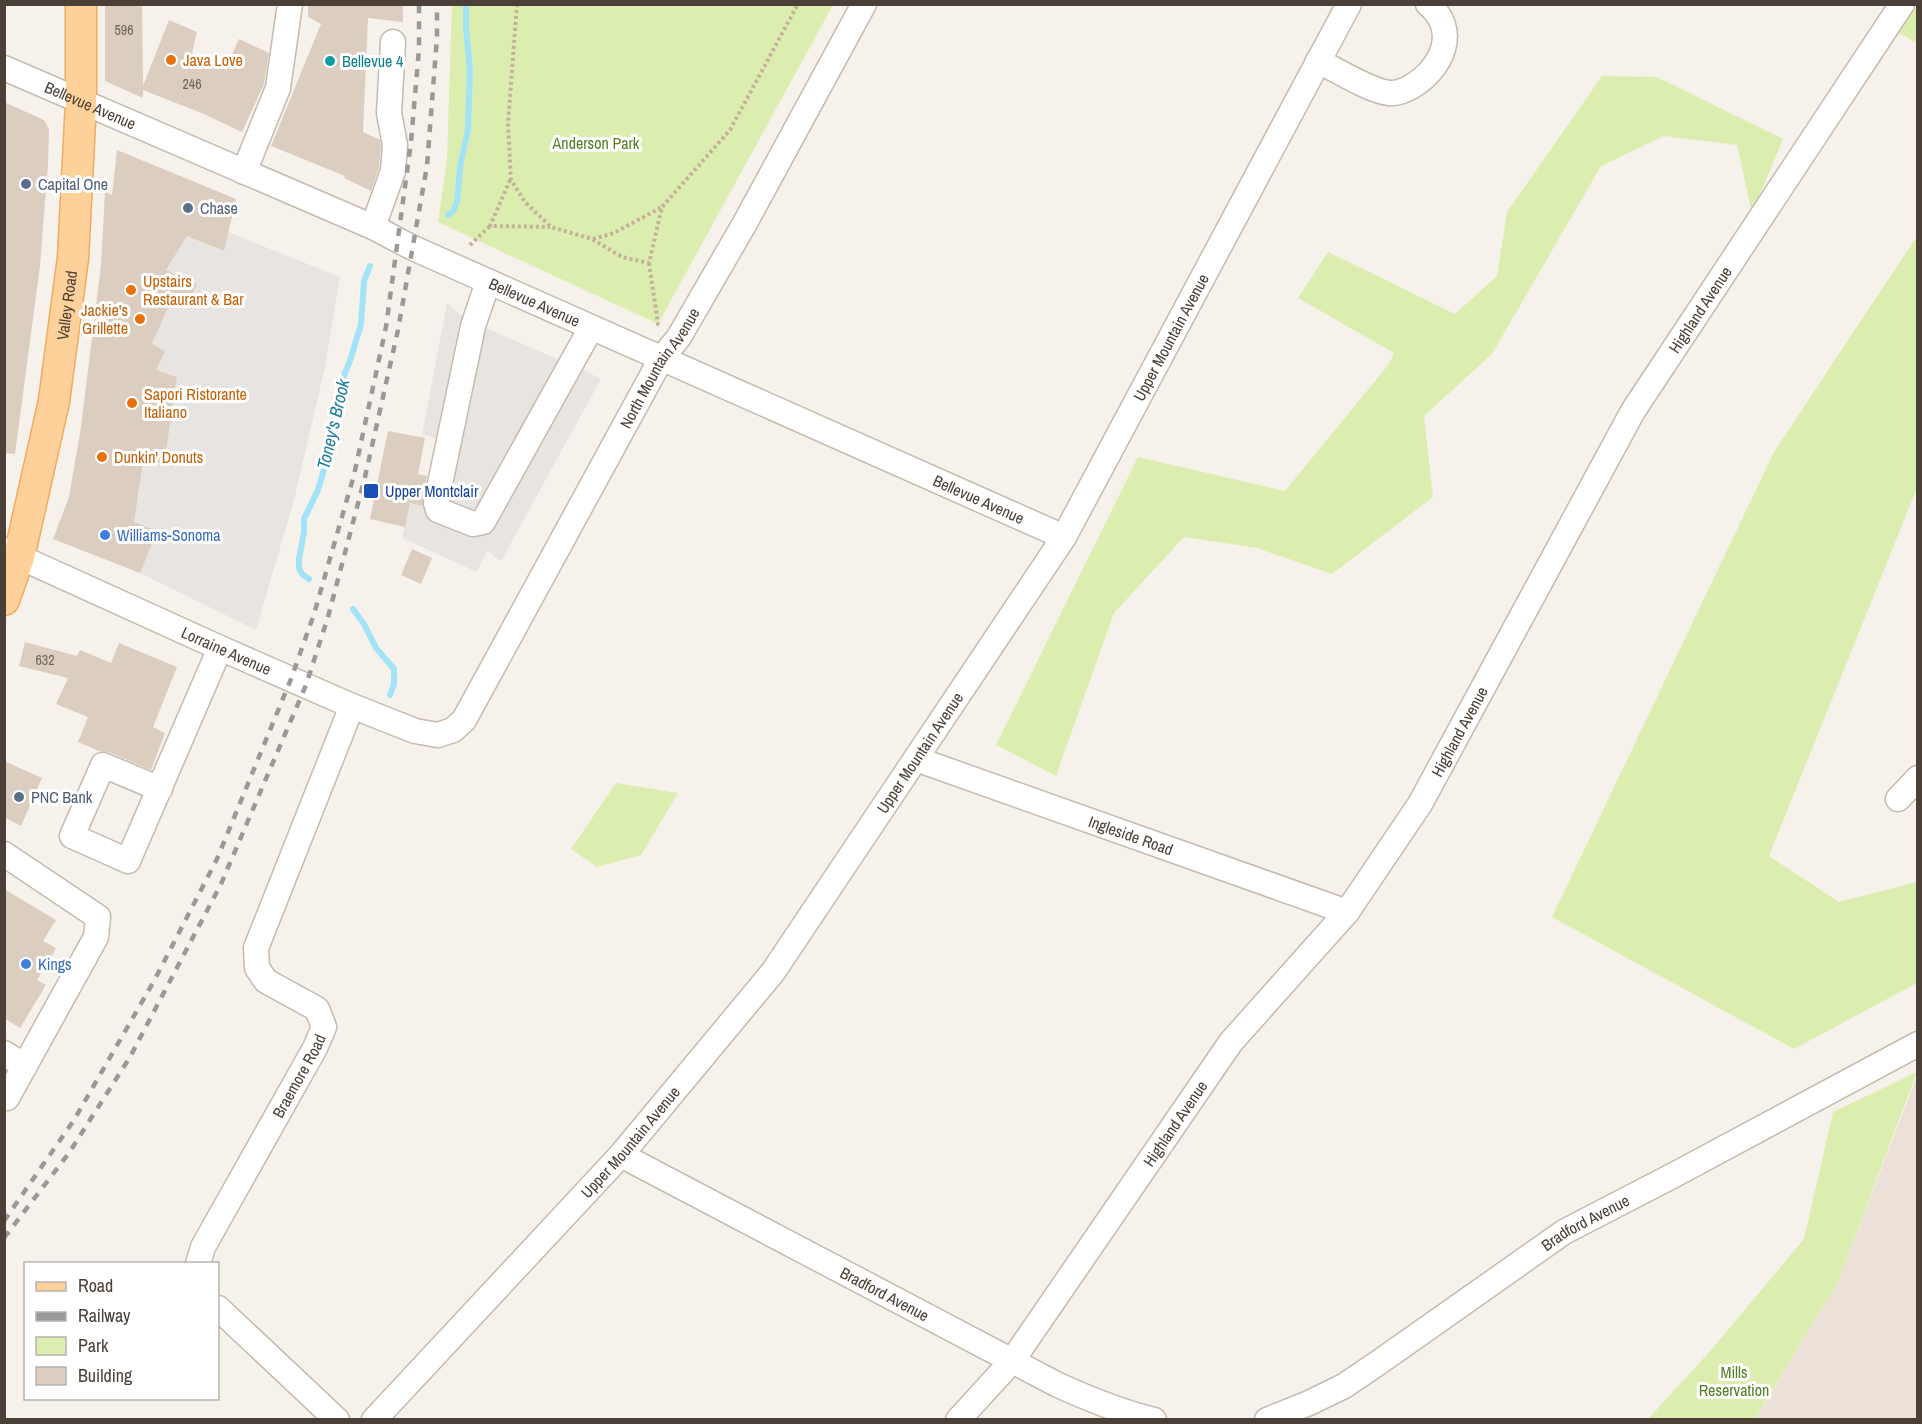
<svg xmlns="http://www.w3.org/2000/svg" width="1922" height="1424" font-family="'Archivo Narrow',sans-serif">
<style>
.residential{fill:#ebe1d8}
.green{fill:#dceeaf}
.parking{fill:#e8e4e2}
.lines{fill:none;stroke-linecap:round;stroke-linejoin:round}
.stream{stroke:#a2e3f8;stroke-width:6}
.building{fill:#dccdc1}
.minor-casing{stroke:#c6baae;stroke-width:27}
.major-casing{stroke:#efab5f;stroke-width:33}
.path{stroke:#c6b09b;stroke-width:4;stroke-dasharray:3 3;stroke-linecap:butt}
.minor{stroke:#fff;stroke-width:24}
.major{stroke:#ffd19a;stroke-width:30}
.rail{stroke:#999;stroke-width:4.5;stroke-dasharray:8 8;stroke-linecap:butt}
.food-dot{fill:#e8710a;stroke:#fff;stroke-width:2}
.culture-dot{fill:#0f9aa8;stroke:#fff;stroke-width:2}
.service-dot{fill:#5c6f8a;stroke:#fff;stroke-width:2}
.transit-dot{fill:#1a4fb4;stroke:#fff;stroke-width:2}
.shop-dot{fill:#3f7fe0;stroke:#fff;stroke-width:2}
.labels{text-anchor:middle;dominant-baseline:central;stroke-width:6;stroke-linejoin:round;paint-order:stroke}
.number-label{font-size:14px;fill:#6f635a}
.food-label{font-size:16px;fill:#c56008;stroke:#fff;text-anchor:start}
.culture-label{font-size:16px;fill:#0d838f;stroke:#fff;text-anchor:start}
.street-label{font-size:16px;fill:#4b4037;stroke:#fff}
.park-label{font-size:16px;fill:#547e22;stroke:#fff}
.service-label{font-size:16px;fill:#4e5e75;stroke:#fff;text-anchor:start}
.transit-label{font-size:16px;fill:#164399;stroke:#fff;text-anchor:start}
.shop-label{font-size:16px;fill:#366cbe;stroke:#fff;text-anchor:start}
.water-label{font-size:18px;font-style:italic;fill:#207f9f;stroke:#fff}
</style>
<rect width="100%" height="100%" fill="#f6f1ea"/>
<path class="residential" d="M1917,1076V1419L1755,1420L1838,1282Z"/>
<path class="green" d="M452,5V4L833,5L658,324L438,222L447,159Z
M1896,5H1917V43L1882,24Z
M1602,76L1657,77L1783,139L1752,213L1737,145L1664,136L1601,166L1492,354L1424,416L1433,497L1332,574L1257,548L1184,537L1114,613L1056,776L996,745L1138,457L1285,491L1389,364L1394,353L1298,298L1328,252L1455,314L1497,276L1507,212Z
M1917,236V488L1769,856L1839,902L1917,882V983L1794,1049L1552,917L1774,452Z
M616,783L678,793L641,855L597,867L571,849Z
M1917,1072L1838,1282L1755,1419H1648L1712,1349L1804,1239L1833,1112Z"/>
<path class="parking" d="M228,232L340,277L325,367L294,500L256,630L140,573L156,531L112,514L137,503L140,486L118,483L124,447L164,465L177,377L156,370L164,351L152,344L173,296L188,303L196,284L166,270L187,236L223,251Z
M447,303L466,319L559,360L570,339L587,348L578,367L601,379L501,561L487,551L477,572L402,538L410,503L425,506L441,440L422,434Z"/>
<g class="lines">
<path class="stream" d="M448,215L453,211L457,202L460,167L468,129L470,70L466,28V4
M309,579L302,574L299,568V559L304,532V519L318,490L323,473L343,378L350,361L361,324L364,281L370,266
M353,609L364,624L376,648L394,669V684L390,695"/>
</g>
<path class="building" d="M105,4H142L143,86L169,20L197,32L192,53L227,66L239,39L269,53L264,84L242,132L204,114L143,90V98L105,81Z
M308,4H403V22L368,18L363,132L380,140L381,146L379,168L371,191L344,178L345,176L271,146L321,24L308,17Z
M4,102L44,120L49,129L48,164L40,266L15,454L4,453Z
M117,150L236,199L224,251L187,236L166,270L197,284L188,303L173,296L152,344L165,351L156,370L177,377L164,465L144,456L134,522L157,531L140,573L53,539L69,497L81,427L101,265L105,192L112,195Z
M388,431L425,438L418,474L427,476L422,506L410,503L405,527L370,519Z
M412,549L432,558L421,584L401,575Z
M25,642L77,656L80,650L111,663L119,643L177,667L153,727L165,733L151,770L109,752L99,751L78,742L88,717L56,704L68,678L19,666Z
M4,761L42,778L21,826L4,817Z
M4,889L56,920L43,941L56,948L37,980L46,985L20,1028L4,1018Z"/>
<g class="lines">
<g class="minor-casing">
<g id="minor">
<path d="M1318,61C1337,70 1370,91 1389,93C1397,94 1405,90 1411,87C1442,69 1460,30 1428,4"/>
<path id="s1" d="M4,68L373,227L413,248L1064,537"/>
<path d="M244,172L278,88L290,4"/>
<path d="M373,227L393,171L395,145L389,113L393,42"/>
<path d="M488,282L473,326L436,503L438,510L473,524L483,522L591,328"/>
<path id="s2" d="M4,550L220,648L352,706L415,731L438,735L453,730L464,720L661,359L679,337L745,223L864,4"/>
<path id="s3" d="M916,759L1347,912"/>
<path d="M160,789L103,765L72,836L128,861L220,648"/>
<path d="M1898,799L1918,778"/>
<path d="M4,854L98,917L96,937L7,1098L4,1097"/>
<path d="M4,1053L25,1066"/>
<path id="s4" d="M621,1155L1058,1385C1089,1399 1120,1412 1154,1420"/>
<path id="s5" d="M198,1264L203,1247L315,1048L324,1027L317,1009L266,981L257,968L256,948L352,706"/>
<path d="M218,1308L337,1420"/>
<path id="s6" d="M374,1420L621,1155L773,972L1064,537L1349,4"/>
<path id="s7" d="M958,1420L1012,1361L1231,1042L1347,912L1420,804L1633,411L1902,4"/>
<path id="s8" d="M1267,1420L1309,1403L1344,1386L1378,1363L1564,1232L1674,1175L1918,1044"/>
</g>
</g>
<g class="major-casing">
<g id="major">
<path id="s9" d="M4,600L19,557L54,401L73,258L81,102V4"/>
</g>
</g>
<path class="path" d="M517,4L508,124L511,180L525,202L551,227L592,239L622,257L649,263L662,207L730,130L798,4
M510,180L490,226L550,227
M593,239L614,233L662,207
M470,245L490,226
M649,263L658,324L661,326"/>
<use href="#minor" class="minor"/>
<use href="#major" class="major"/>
<path class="rail" d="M4,1221L74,1120L154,981L217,859L291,679L314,614L354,475L386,327L411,142L419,49V4
M4,1238L69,1153L130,1057L221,884L306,685L328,617L365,477L398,330L427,166L437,37V4"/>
</g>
<g class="food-dot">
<circle cx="171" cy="60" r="6"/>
<circle cx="131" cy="290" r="6"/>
<circle cx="140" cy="319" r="6"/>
<circle cx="132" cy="403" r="6"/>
<circle cx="102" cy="457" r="6"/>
</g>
<circle class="culture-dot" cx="330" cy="61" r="6"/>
<g class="service-dot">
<circle cx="26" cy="184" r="6"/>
<circle cx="188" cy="208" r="6"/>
<circle cx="19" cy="797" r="6"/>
</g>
<rect class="transit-dot" x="363" y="483" width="16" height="16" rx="3"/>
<g class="shop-dot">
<circle cx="105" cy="535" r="6"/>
<circle cx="26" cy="964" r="6"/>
</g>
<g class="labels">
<g class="number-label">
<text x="124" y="30">596</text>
<text x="192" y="84">246</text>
<text x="45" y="660">632</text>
</g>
<g class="food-label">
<text x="183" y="60">Java Love</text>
<text x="143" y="281">Upstairs<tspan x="143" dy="18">Restaurant &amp; Bar</tspan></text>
<text x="128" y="310" text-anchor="end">Jackie's<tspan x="128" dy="18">Grillette</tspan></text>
<text x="144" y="394">Sapori Ristorante<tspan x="144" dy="18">Italiano</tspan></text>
<text x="114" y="457">Dunkin' Donuts</text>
</g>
<g class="culture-label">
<text x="342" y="61">Bellevue 4</text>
</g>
<g class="street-label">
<text stroke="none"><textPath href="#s1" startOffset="94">Bellevue Avenue</textPath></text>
<text stroke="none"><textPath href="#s1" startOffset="580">Bellevue Avenue</textPath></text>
<text stroke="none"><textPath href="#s9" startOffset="302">Valley Road</textPath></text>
<text stroke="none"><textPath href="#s7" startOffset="1340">Highland Avenue</textPath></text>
<text stroke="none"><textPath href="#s6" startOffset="1350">Upper Mountain Avenue</textPath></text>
<text stroke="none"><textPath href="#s2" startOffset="906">North Mountain Avenue</textPath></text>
<text stroke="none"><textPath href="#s1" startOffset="1066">Bellevue Avenue</textPath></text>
<text stroke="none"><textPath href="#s2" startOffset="244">Lorraine Avenue</textPath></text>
<text stroke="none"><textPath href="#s7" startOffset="854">Highland Avenue</textPath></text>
<text stroke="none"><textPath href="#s6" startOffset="864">Upper Mountain Avenue</textPath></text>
<text stroke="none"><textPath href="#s3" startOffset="228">Ingleside Road</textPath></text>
<text stroke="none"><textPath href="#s5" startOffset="214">Braemore Road</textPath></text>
<text stroke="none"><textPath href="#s7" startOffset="368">Highland Avenue</textPath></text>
<text stroke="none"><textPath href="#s6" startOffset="378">Upper Mountain Avenue</textPath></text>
<text stroke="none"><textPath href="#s8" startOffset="376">Bradford Avenue</textPath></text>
<text stroke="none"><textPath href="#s4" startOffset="298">Bradford Avenue</textPath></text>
</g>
<g class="park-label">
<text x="596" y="143">Anderson Park</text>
<text x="1734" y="1372">Mills<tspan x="1734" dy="18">Reservation</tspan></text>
</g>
<g class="service-label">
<text x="38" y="184">Capital One</text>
<text x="200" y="208">Chase</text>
<text x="31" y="797">PNC Bank</text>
</g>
<g class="transit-label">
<text x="385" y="491">Upper Montclair</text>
</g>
<g class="shop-label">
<text x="117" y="535">Williams-Sonoma</text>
<text x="38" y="964">Kings</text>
</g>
<g class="water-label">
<text transform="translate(333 424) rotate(-77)">Toney's Brook</text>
</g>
</g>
<rect width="1922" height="1424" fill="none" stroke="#4b4037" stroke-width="12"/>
<rect x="24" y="1262" width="195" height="138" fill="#ffffff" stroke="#b7b3af" stroke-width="1.5"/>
<rect x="36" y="1282" width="30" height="9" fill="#ffd19a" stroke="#b7b3af" stroke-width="1.5"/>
<text x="78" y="1292" font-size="18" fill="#4b4037">Road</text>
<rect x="36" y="1312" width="30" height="9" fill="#999999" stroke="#b7b3af" stroke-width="1.5"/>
<text x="78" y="1322" font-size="18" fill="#4b4037">Railway</text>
<rect x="36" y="1337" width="30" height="18" fill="#dceeaf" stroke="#b7b3af" stroke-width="1.5"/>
<text x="78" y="1352" font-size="18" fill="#4b4037">Park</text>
<rect x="36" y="1367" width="30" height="18" fill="#dccdc1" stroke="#b7b3af" stroke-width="1.5"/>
<text x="78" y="1382" font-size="18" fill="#4b4037">Building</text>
</svg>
